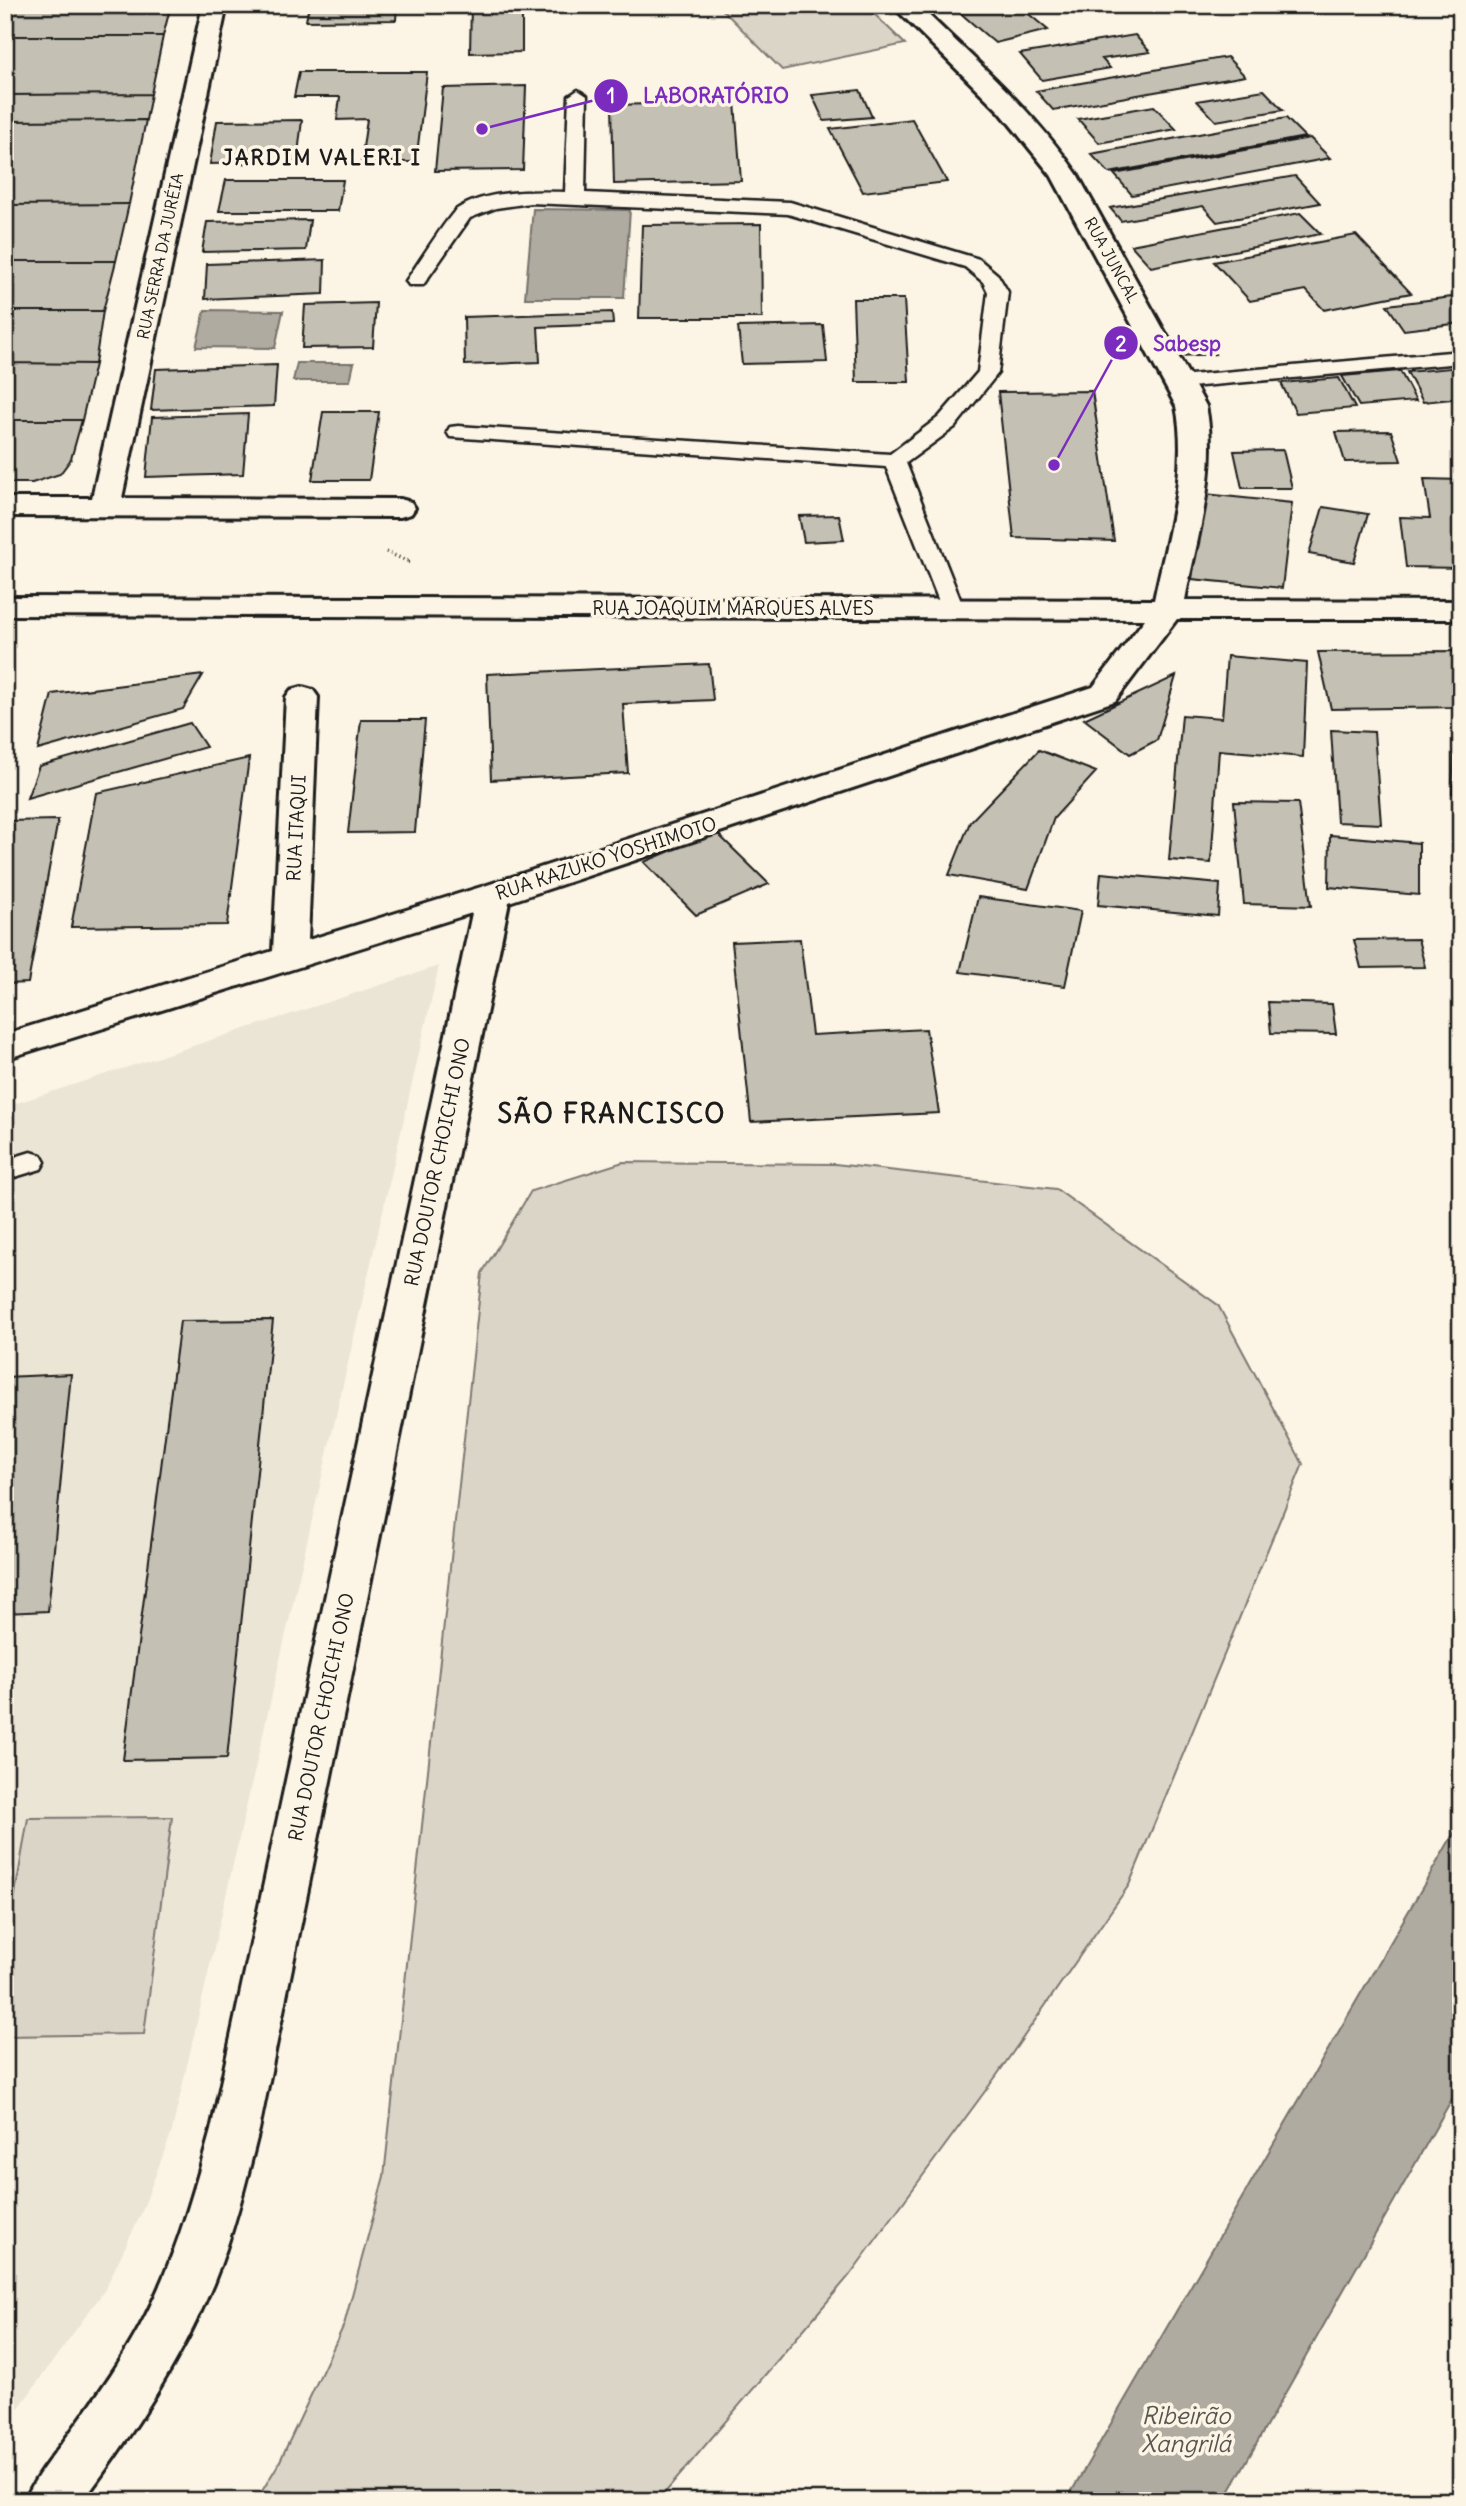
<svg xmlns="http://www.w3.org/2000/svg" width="1466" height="2506" font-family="Delius,sans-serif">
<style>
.built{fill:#ebe5d6}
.green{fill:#dbd5c8;stroke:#7c7872;stroke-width:2}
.water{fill:#b0aba1;stroke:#75726c;stroke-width:2}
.building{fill:#c4c0b3;stroke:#1c1c1c;stroke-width:2}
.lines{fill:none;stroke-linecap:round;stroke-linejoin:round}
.service-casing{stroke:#1c1c1c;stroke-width:5}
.minor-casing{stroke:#1c1c1c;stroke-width:6}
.path{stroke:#1c1c1c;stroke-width:3.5;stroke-dasharray:1 3.5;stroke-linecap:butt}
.service{fill:#fcf5e5;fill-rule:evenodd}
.minor{fill:#fcf5e5;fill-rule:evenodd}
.labels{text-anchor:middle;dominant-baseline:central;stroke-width:7;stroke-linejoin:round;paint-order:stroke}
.far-street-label{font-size:16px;fill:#1c1c1c;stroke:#fcf5e5}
.street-label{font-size:19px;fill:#1c1c1c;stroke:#fcf5e5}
.far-district-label{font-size:21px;font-weight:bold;letter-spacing:2px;fill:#1c1c1c;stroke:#fcf5e5}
.near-water-label{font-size:24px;font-style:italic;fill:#575551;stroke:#fcf5e5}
.district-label{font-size:26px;font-weight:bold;letter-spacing:2px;fill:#1c1c1c;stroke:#fcf5e5}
.leader{fill:none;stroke:#7b2cbf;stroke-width:2.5}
.callout-dot{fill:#7b2cbf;stroke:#fcf5e5;stroke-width:2.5}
.mark-label{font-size:21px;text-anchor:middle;font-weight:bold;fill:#fff}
.callout-label{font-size:21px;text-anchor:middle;font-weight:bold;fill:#7b2cbf;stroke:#fcf5e5;stroke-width:7;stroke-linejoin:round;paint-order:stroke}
</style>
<rect width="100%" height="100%" fill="#fcf5e5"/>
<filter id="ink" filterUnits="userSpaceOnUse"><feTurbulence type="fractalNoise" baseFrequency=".0143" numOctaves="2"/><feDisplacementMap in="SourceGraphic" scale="14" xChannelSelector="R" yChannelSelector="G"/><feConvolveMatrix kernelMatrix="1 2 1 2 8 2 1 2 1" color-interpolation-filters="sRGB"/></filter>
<g filter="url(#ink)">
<path class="built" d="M439,966L172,2131L141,2214L104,2291L5,2427V1107Z"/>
<path class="green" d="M718,5H865L905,44L782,70Z
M623,1162L835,1164L1056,1189L1218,1305L1303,1464L1129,1885L997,2075L849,2276L658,2501H256L279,2463L344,2325L384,2176L482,1273L531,1191Z
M172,1817L144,2034L5,2036V1953L28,1818Z"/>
<path class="water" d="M533,209L630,210L624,298H525Z
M205,310L283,311L275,348L196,347Z
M297,363H354L350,381H293Z
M1461,1821V2083L1224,2501H1066Z"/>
<path class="building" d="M5,5H171L163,36H5Z
M309,5H397L396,20L306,21Z
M471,5H522V52L470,53Z
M951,5H1018L1048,30L995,43Z
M1135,35L1150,52L1102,59L1110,68L1042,80L1020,54Z
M5,36H163L151,94L5,95Z
M1227,57L1245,76L1053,110L1036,91Z
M299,72H427L416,162H361L367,119L337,120L340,97H294Z
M526,86L523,170L435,171L443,88Z
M860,90L872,117L824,121L812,95Z
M1264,90L1283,110L1216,121L1197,101Z
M151,94L146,120L5,121V95Z
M735,102L741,181L614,184L612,105Z
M1154,106L1176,129L1099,143L1078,119Z
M1286,118L1305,137L1109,173L1091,154Z
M912,119L947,182L863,192L830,129Z
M146,120L129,204L5,205V121Z
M302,120L297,162L210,164L217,121Z
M1310,138L1330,158L1132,195L1114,174Z
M1295,176L1320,203L1217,222L1203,206L1121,221L1110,208Z
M226,180H343L338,211H219Z
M129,204L116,261H5V205Z
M1300,213L1321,234L1151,267L1131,245Z
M310,220L306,250L202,252L207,222Z
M761,224L762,318H639L642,225Z
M1356,235L1411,293L1324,310L1306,290L1250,301L1214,262Z
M325,260L324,294L205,299L207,264Z
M5,261H116L103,311H5Z
M1461,296V323L1404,330L1387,305Z
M853,299H904L909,382H856Z
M376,303L373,347L302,348L305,305Z
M5,311H103L95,364L5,363Z
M612,312L613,324L538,327L540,362L465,365L464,317Z
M823,325L827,362L742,364L738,327Z
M1208,338L1215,354L1179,356L1173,340Z
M5,363L95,364L82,420H5Z
M277,365L274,406L151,410L156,369Z
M1461,367V398L1423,402L1407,372Z
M1400,371L1416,401L1359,406L1342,376Z
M1339,378L1355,408L1296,413L1281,383Z
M1092,391L1114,541L1014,538L998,392Z
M323,412H379L369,480H312Z
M248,414L243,474L146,477L152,417Z
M5,420H82L71,459L60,474L32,483H5Z
M1391,431L1401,461L1345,462L1336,432Z
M1283,450L1292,488H1242L1234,451Z
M1424,479L1461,480V568L1406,567L1400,517L1430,518Z
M1205,494L1292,503L1282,588L1192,579Z
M1323,507L1368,514L1354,562L1309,554Z
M839,515L844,540L804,542L799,516Z
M1461,651V707L1331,709L1318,652Z
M1227,656L1307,663L1303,757L1219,750L1211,863L1169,860L1182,715L1222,718Z
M709,664L713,700L623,704L628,773L491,780L487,674Z
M203,675L183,709L38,750L52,694Z
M1176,676L1157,740L1130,754L1084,719Z
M361,720H425L415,832L348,833Z
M190,723L206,747L27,798L39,766Z
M1331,730L1374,732L1381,824L1337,822Z
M1039,750L1096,772L1054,818L1028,889L949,875L970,822Z
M1454,751L1461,752V794L1452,793Z
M249,758L227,925L71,927L96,793Z
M1234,802L1298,803L1311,906L1244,904Z
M58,820L28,983L5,984V821Z
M716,832L769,884L696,915L644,862Z
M1330,835L1419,843V895L1329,887Z
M1101,873L1220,884L1218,916L1098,905Z
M978,897L1081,911L1065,986L960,972Z
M800,939L812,1035L926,1029L939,1113L751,1122L732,942Z
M1418,939L1425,967L1361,968L1354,940Z
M1268,1002L1332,1004L1336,1034L1271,1033Z
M273,1320L227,1758L123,1760L180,1321Z
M71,1374L48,1611L5,1613V1377Z"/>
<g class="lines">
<g class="service-casing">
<path id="service" d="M578,90L587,96L585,193L790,202L979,259L998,275L1008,292L998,373L955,427L906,463L964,609L961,614H945L942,609L886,467L450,437L447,432L450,427L458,426L890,454L939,417L978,372L988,292L983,282L965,267L788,214L530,203L496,208L470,218L423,285H409L406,281C415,268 448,216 457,209C487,190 532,191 565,192L569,96Z
M1461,351V363L1179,388L1172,386L1169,382L1172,378L1179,376Z
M31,1152L41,1155L45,1162L41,1169L5,1180V1160Z"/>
</g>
<g class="minor-casing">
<path id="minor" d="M203,5H227L122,498L400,499L411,502L415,508L411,514L400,517L5,516V498H92Z
M892,5H918C974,59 1033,110 1077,174L1206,406C1219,470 1197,537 1185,600L1461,601V619H1177L1115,701L509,902L259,2130C246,2182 233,2235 213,2284C180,2363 133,2433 83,2501H25C35,2476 53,2456 69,2434C88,2408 107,2382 124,2354C168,2284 189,2209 211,2130L472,913L5,1059V1034L273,951L286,697L291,690L302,687L313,690L318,697L308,940L481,887L1093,687L1145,619L5,615V597L1154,600C1167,537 1189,470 1176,406L1051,175L1000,112Z"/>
</g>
<path class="path" d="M386,552L410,562H406"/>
<use href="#service" class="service"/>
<use href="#minor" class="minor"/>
</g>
</g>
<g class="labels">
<g class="far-street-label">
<text transform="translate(160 256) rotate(-78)">RUA SERRA DA JURÉIA</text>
<text transform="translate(1112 260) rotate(61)">RUA JUNCAL</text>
</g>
<g class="street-label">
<text x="733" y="608">RUA JOAQUIM MARQUES ALVES</text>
<text transform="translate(296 828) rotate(-87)">RUA ITAQUI</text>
<text transform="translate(606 858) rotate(-18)">RUA KAZUKO YOSHIMOTO</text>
<text transform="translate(437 1162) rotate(-78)">RUA DOUTOR CHOICHI ONO</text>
<text transform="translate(321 1717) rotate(-78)">RUA DOUTOR CHOICHI ONO</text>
</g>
<g class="far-district-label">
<text x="322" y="157">JARDIM VALERI I</text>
</g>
<g class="near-water-label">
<text x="1186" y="2415">Ribeirão<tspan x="1186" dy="28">Xangrilá</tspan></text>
</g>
<g class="district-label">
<text x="612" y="1113">SÃO FRANCISCO</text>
</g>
</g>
<path class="leader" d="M482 129L611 96M1054 465L1121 343"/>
<g class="callout-dot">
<circle cx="482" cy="129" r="7"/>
<circle cx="1054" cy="465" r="7"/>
<circle cx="611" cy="96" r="18"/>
<circle cx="1121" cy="343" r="18"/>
</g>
<g class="mark-label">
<text x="611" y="103">1</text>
<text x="1121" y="351">2</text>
</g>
<g class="callout-label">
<text x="716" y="103">LABORATÓRIO</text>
<text x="1187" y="351">Sabesp</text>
</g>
<rect width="1466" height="2506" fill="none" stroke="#fcf5e5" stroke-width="28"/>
<rect x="14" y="14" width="1438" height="2478" fill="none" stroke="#1c1c1c" stroke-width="2.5" filter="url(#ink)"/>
</svg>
